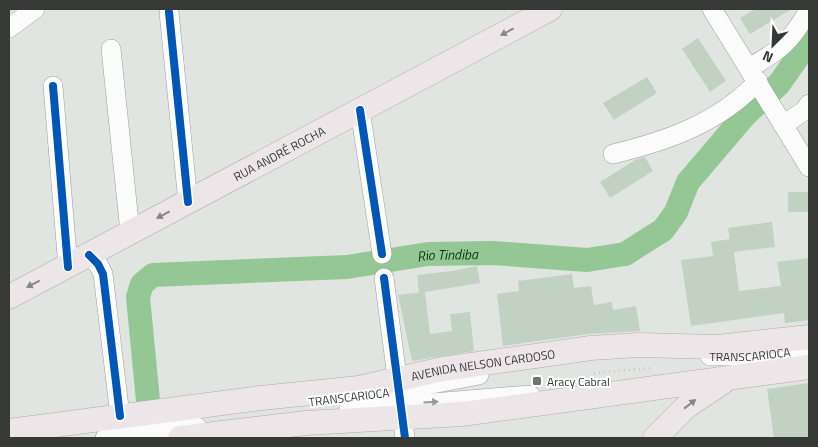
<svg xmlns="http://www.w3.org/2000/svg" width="818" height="447" font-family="'Titillium Web',sans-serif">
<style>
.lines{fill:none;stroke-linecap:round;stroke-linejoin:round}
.river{stroke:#95c794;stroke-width:24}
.building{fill:#c2d2c2}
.minor-casing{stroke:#9c9f9c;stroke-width:20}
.major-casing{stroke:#b4a8ab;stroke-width:25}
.path{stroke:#c4c5c4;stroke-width:2.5;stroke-dasharray:1 4;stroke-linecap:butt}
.minor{stroke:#fafbfa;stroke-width:19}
.major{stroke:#ede6e8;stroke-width:24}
.cycleway-casing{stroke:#fff;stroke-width:11}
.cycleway{stroke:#0057b8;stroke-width:8}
.oneway{fill:#888786}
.oneway2{fill:#989a98}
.poi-dot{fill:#727572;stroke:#fff;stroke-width:2}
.labels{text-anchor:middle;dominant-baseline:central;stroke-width:4;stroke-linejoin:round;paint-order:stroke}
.street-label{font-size:12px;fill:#363936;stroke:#fff}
.poi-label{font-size:12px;fill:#363936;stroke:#fff;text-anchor:start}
.water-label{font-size:14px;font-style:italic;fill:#06390a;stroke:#fff}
</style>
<rect width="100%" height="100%" fill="#e1e5e1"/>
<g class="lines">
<path class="river" id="s1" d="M151,432L138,297L142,284L153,275L347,267L428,254L493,253L587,260L625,254L663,230L676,212L688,182L746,114L779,84L809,41"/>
</g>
<path class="building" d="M755,9H792L750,34L740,18Z
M698,38L726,81L710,92L682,49Z
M647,77L657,93L614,120L603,103Z
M645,157L653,171L610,198L600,182L635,160Z
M788,192H809V212H788Z
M772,222L775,247L734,252L739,291L781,286L777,262L809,258V320L785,323L784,313L691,326L681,260L713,256L711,242L730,239L728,228Z
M477,266L480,283L419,293L417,275L452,271Z
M572,274L574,288L591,286L594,305L612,302L613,310L636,306L640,331L589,334L503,346L497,294L519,291L518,281Z
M425,292L430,334L452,331L450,314L470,312L474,351L412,361L398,295Z
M809,383V438H774L767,389Z"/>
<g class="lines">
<g class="minor-casing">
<g id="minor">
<path d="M712,9L809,167"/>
<path d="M169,12L188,202"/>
<path d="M9,28L35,9"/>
<path d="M111,49L130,232"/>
<path d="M749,68C781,50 791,41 809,10"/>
<path d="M53,86L68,267"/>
<path d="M360,110L382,254"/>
<path d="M783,125L804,111L809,104"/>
<path d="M613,154C667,141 719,123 758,81"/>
<path d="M89,255L98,264L103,274L120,416"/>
<path d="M384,278L405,438"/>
<path id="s2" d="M710,356H750L809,349"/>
<path d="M411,388L479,375"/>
<path d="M349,410L530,395"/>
<path d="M105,438L197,427"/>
</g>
</g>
<g class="major-casing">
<g id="major">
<path id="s3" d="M9,297L550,9"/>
<path id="s4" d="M9,431L261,398L359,388L443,369L591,348L638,345L718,347L809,337"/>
<path d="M180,438L306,423L462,414L809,367"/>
<path d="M655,438L687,406L723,382"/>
</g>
</g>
<path class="path" d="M594,373L652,368"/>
<use href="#minor" class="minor"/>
<use href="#major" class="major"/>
<g class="cycleway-casing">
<path id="cycleway" d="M169,12L188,202
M53,86L68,267
M360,110L382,254
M89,255L98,264L103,274L120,416
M384,278L405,438"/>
</g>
<use href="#cycleway" class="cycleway"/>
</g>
<defs><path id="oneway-solid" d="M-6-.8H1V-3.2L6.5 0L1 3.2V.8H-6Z" transform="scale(1.25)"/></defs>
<g class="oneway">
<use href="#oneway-solid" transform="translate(507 32) rotate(152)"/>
<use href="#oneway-solid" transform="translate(163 215) rotate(152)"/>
<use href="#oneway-solid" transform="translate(33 284) rotate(153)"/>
<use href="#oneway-solid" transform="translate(690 404) rotate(-38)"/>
</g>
<use class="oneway2" href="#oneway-solid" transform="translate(431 402) rotate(-4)"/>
<rect class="poi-dot" x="532" y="376" width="10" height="10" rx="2.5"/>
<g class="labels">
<g class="street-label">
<text stroke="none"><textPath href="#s3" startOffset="306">RUA ANDRÉ ROCHA</textPath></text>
<text stroke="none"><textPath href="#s2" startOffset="40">TRANSCARIOCA</textPath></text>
<text stroke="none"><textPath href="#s4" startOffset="479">AVENIDA NELSON CARDOSO</textPath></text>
<text transform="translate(349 397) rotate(-7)">TRANSCARIOCA</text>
</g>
<g class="poi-label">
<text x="547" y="381">Aracy Cabral</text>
</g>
<g class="water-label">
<text stroke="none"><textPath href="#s1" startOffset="459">Rio Tindiba</textPath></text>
</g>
</g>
<rect width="818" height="447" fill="none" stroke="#363936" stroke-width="20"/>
<g transform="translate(773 45) rotate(204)" stroke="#ffffff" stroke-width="4" paint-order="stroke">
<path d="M0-4L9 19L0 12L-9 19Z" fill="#363936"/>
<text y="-8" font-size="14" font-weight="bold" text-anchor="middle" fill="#363936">N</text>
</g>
</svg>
